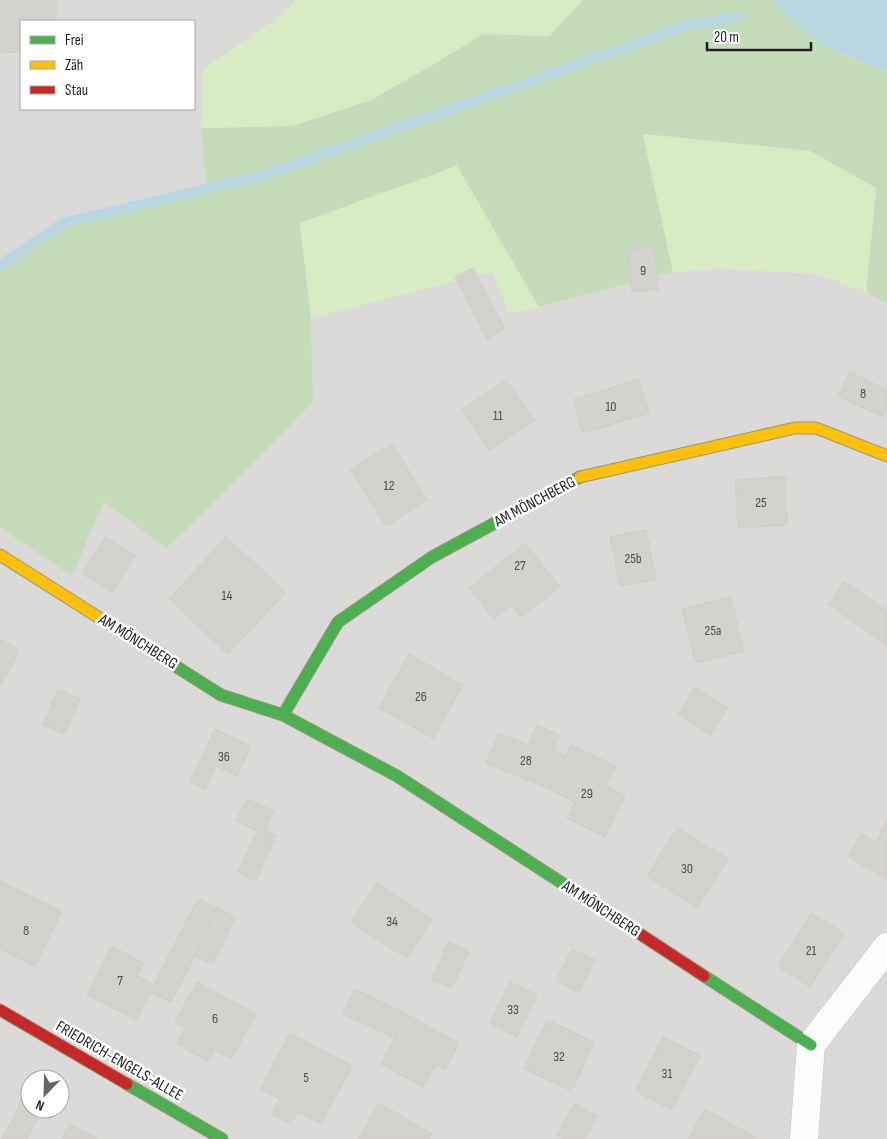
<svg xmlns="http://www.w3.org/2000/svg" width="887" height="1139" font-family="'Sofia Sans Condensed',sans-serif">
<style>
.residential{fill:#dbdad8;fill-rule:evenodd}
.grass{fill:#d7ecc3}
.forest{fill:#c5dcba}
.water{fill:#b8d7e1}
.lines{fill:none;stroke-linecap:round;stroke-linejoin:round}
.stream{stroke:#b8d7e1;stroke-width:10}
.building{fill:#d4d2cf;stroke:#d0ccc7}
.street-casing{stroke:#c5c4c2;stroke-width:29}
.fast-casing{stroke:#94977d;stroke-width:13}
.slow-casing{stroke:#94977d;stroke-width:13}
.jam-casing{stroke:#94977d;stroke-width:13}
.street{stroke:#fcfcfb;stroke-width:28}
.fast{stroke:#4caf50;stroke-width:11}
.slow{stroke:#ffc107;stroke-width:11}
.jam{stroke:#c62828;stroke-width:11}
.labels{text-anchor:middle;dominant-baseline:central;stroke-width:5;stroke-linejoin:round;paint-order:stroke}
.number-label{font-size:14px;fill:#4c4b4a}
.street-label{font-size:16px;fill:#1e1e1e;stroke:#fff}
</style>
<rect width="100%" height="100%" fill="#ecebe6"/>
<path class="residential" d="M0,0H296L282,15L203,69L206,188L63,223L0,265ZM21,21H194V109H21Z
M719,268L818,274L866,293L887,303V1139H0V528L72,575L104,502L166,549L212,505L312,402L311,318L492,272L510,313L540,307L673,272ZM30,1079H60V1109H30Z"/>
<path class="grass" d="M296,0H583L549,36L483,34L434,64L371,100L292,126L201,128L203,69L282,15Z
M643,134L810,151L876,188L866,293L818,274L719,268L673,272Z
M457,166L539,307L509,313L492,272L311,318L300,223Z"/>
<path class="forest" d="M583,0H775L778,8L825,47L887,71V303L866,293L876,188L810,151L643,134L673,272L539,307L457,166L300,223L311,318L313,402L212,505L166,549L104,502L72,576L0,528V265L63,223L206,188L201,128L292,126L371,100L434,64L483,34L549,36Z"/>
<path class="water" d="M775,0H887V71L825,47L778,8Z"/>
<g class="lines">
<path class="stream" d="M0,265L63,223L265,175L683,27L739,16"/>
</g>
<path class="building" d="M0,0H56V21H21V52L0,53Z
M654,247L659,289L632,292L627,250Z
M473,268L505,329L487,339L455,277Z
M850,372L887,390V409L883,417L838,396Z
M639,379L649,413L583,433L573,400Z
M507,380L535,420L489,450L462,410Z
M392,444L427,500L386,526L350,470Z
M785,476L787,525L738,528L735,480Z
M646,530L656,579L620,586L610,537Z
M105,537L135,556L112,592L82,574Z
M226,537L286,592L228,654L169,599Z
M525,543L560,587L521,617L511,605L494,619L469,588Z
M844,581L887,611V645L828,604Z
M731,597L744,651L696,663L682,609Z
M0,639L20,650L0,687Z
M409,654L463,685L433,738L379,708Z
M695,687L727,708L710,735L678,714Z
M58,689L80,699L65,734L43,725Z
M537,725L559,735L553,750L565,757L549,789L486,763L499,733L528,745Z
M215,729L251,746L237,776L216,766L205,790L190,782Z
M571,745L616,766L606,786L625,796L605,837L567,818L575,802L549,789Z
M247,799L274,811L265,831L276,835L256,881L238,872L257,831L236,821Z
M887,822V880L848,856L861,834L875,842Z
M677,828L728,859L697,908L647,876Z
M0,881L62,911L35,966L0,949Z
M377,883L432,919L407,958L351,923Z
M198,899L217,908L195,956L171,1002L150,992Z
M217,908L235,917L213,964L195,956Z
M812,913L844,934L810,987L778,966Z
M448,942L469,951L452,988L432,980Z
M111,946L143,963L137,976L154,985L136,1020L87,995Z
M572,949L595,960L579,993L556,981Z
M197,982L256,1014L231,1059L215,1050L208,1061L177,1044L185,1028L175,1022Z
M510,982L537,995L517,1037L490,1023Z
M355,989L406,1014L395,1038L343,1014Z
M406,1014L459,1043L445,1070L436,1064L423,1087L381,1064Z
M547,1020L594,1042L572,1091L524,1069Z
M290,1033L352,1066L321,1124L297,1112L291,1124L271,1114L280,1099L260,1089Z
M663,1037L700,1056L672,1110L635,1091Z
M25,1095L30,1097V1109H42L27,1139H2Z
M379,1103L432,1134L429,1139H358Z
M575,1103L597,1116L590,1129L567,1116Z
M705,1109L758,1139H688Z
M567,1116L590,1129L585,1139H565L557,1135Z
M69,1124L99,1139H62Z"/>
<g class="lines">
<g class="street-casing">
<path id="street" d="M804,1139L811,1045L887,947"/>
</g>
<g class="fast-casing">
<path id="fast" d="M128,636L221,695L283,715L338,622L432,557L580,477
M283,715L397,776L579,894
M704,976L811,1045
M127,1084L222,1139"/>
</g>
<g class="slow-casing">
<path id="slow" d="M580,477L795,428H816L887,456
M0,555L128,636"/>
</g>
<g class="jam-casing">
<path id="jam" d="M579,894L704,976
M0,1010L127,1084"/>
</g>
<use href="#street" class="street"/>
<use href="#fast" class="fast"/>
<use href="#slow" class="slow"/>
<use href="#jam" class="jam"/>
</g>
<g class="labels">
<g class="number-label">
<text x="643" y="270">9</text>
<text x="863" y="393">8</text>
<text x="611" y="406">10</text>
<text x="498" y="415">11</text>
<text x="389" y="485">12</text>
<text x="761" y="502">25</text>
<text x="633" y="558">25b</text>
<text x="520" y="565">27</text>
<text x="227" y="595">14</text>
<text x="713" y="630">25a</text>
<text x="421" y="696">26</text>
<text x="224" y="756">36</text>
<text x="526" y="760">28</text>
<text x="587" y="793">29</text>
<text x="687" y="868">30</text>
<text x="392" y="921">34</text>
<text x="26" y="930">8</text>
<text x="811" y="950">21</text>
<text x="120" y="980">7</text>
<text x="513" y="1009">33</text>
<text x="215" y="1018">6</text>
<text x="559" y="1056">32</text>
<text x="667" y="1073">31</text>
<text x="306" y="1077">5</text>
</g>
<g class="street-label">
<text transform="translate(535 502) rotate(-28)">AM MÖNCHBERG</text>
<text transform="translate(138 642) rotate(32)">AM MÖNCHBERG</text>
<text transform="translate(601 909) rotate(33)">AM MÖNCHBERG</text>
<text transform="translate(119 1061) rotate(30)">FRIEDRICH-ENGELS-ALLEE</text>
</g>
</g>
<rect x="20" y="20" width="175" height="90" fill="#ffffff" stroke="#a5a5a5"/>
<rect x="30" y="36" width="25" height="8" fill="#4caf50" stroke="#a5a5a5"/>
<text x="65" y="45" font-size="15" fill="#1e1e1e">Frei</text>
<rect x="30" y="61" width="25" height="8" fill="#ffc107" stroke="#a5a5a5"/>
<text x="65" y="70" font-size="15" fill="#1e1e1e">Zäh</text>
<rect x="30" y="86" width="25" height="8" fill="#c62828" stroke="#a5a5a5"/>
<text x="65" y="95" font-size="15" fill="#1e1e1e">Stau</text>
<g transform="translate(45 1094) rotate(203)"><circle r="24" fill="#ffffff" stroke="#a5a5a5"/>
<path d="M0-4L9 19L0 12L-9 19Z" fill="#666664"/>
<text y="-8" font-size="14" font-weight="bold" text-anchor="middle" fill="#1e1e1e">N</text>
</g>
<path d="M707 42v8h104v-8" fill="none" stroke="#1e1e1e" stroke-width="2.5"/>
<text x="714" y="42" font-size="15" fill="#1e1e1e" stroke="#ffffff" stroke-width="4" paint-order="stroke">20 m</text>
</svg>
